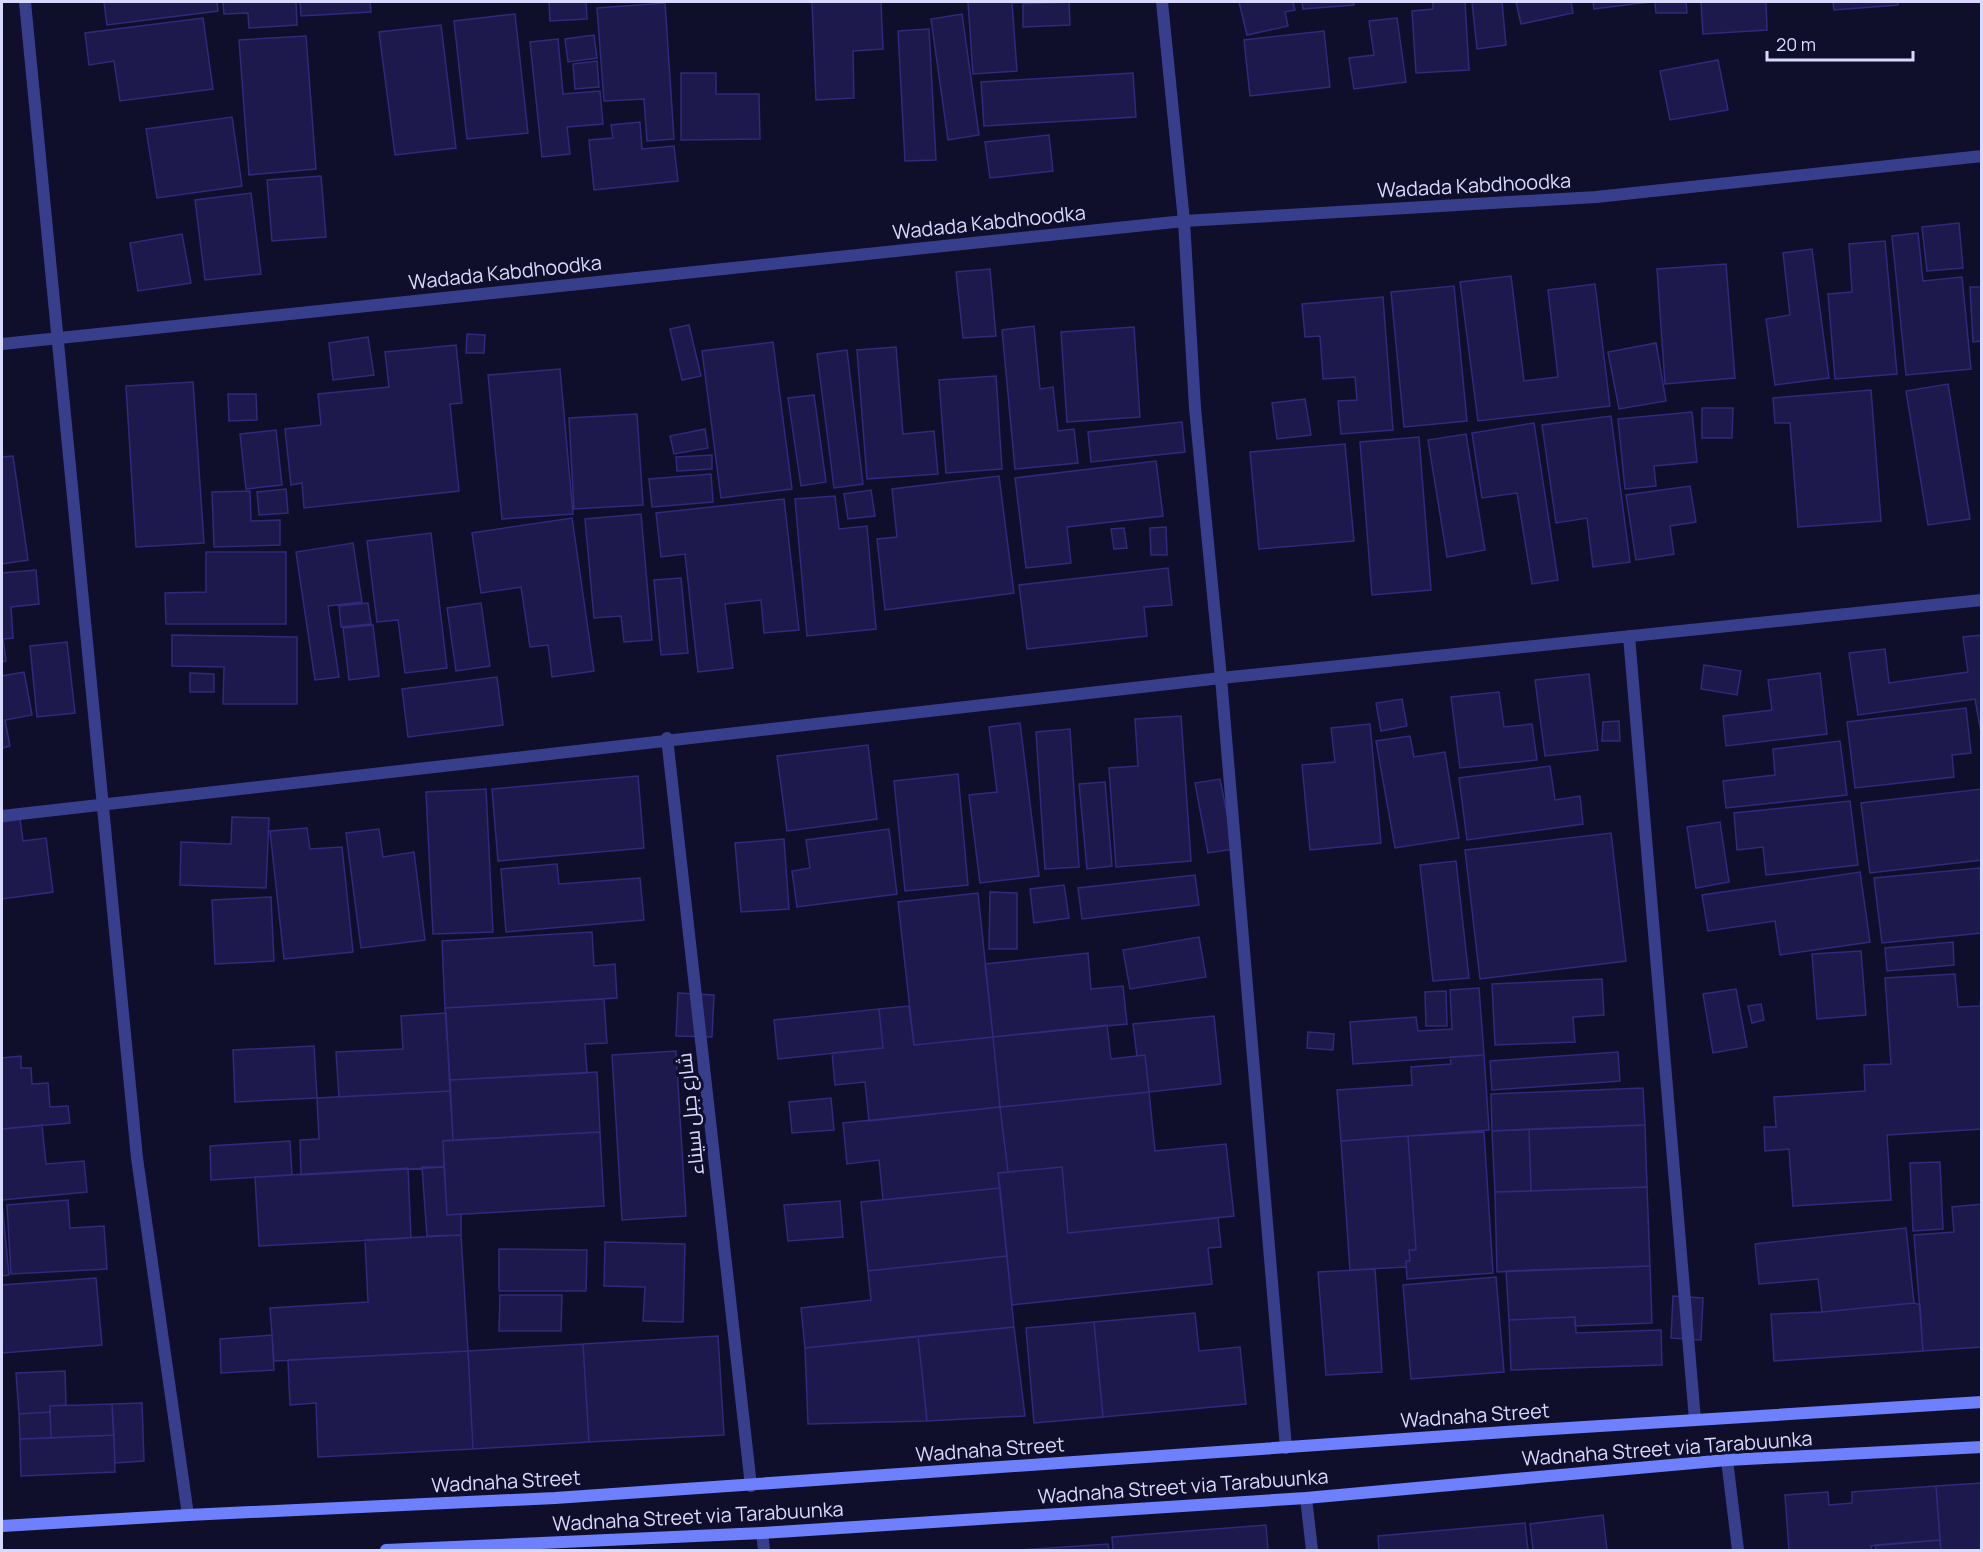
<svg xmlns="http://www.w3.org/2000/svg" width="1983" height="1552" font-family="Manrope,Cairo,sans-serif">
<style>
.building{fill:#1d194d;stroke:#2f2a7b;stroke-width:1.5}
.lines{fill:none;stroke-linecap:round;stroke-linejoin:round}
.minor{stroke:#373f8d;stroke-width:12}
.secondary{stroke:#6f80ff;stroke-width:12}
.labels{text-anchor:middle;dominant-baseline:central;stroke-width:6;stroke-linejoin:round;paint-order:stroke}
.street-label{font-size:20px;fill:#d8d9ff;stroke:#100f2b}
</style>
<rect width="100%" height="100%" fill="#100f2b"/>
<path class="building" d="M104,2H217L218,11L107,25Z
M223,2H296L297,25L249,28L248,13L224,14Z
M300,2H370L371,12L301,16Z
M549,2H586L587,19L550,21Z
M812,2H881L883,49L853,51L854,98L816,100Z
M968,2H1037L1012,3L1017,71L973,74Z
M1069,2L1070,25L1023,27V4Z
M1239,2H1293L1295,10L1285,12L1288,26L1247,35Z
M1302,2H1353L1354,5L1303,9Z
M1433,2H1465L1469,70L1416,73L1412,11L1433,9Z
M1472,2H1502L1506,45L1477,49Z
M1516,2H1571L1573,13L1521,24Z
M1593,2H1650L1594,9Z
M1655,2H1686L1687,13H1656Z
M1701,2H1771H1766L1767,30L1703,34Z
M1833,2H1898V5L1834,10Z
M665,3L674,139L647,141L644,99L604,101L597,8Z
M515,14L528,133L467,139L454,21Z
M962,14L979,135L948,140L931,19Z
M203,18L213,89L120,101L114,61L89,65L85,33Z
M1397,18L1406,82L1354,89L1349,58L1374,55L1369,21Z
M441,25L456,148L395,155L379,32Z
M929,29L936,160L905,161L898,31Z
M1324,31L1330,87L1250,96L1244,40Z
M594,35L597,58L568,62L565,39Z
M306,36L316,169L249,175L239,40Z
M558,39L563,94L600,91L603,124L567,127L570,154L542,157L530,42Z
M1718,60L1728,110L1670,120L1660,71Z
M597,61L599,87L575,89L573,64Z
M681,73H716V94H759L760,139L681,140Z
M1133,73L1136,117L984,126L981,82Z
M232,117L242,186L157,198L146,129Z
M640,122L642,149L674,146L678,181L594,190L589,140L613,138L611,125Z
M1049,135L1053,171L990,178L985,142Z
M321,176L326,237L272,241L267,180Z
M251,193L261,274L205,280L195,200Z
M1959,223L1963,268L1927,271L1922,227Z
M1918,233L1923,281L1962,277L1971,369L1906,375L1892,236Z
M182,234L191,283L138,291L130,243Z
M1885,241L1897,374L1835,379L1828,294L1852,292L1849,244Z
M1812,249L1829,378L1775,385L1766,319L1790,315L1783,253Z
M1726,264L1735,378L1665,384L1657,269Z
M990,269L996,336L963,338L956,272Z
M1511,276L1524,381L1558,377L1548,290L1595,284L1610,406L1478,421L1460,282Z
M1454,286L1467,421L1404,427L1391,292Z
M1970,287H1982V341L1973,342Z
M1383,297L1393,430L1341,434L1338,401L1357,400L1355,377L1323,379L1320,336L1305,337L1302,304Z
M689,325L701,376L682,380L670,329Z
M1034,326L1040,389L1053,387L1058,431L1074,429L1078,463L1015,469L1002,330Z
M1134,327L1140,417L1067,422L1061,332Z
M467,334L485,335L484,353H466Z
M368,337L374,375L333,380L329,343Z
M773,342L792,489L721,498L702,351Z
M1656,343L1666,401L1619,409L1608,352Z
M456,345L462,403L450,404L459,491L304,508L302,483L291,485L285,429L321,425L318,394L389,387L385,352Z
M896,347L903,434L934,431L938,474L867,479L857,350Z
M847,350L863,484L834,488L817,354Z
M560,369L573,514L502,519L488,375Z
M996,376L1002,469L946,473L939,380Z
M193,382L204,543L136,547L126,386Z
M1948,384L1970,519L1928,525L1906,391Z
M1871,390L1881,521L1798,527L1790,423H1775L1773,398Z
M228,394H256L257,420L229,421Z
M814,395L826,482L801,486L788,398Z
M1305,399L1311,435L1277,439L1272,403Z
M1702,408H1733L1732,438H1702Z
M1692,412L1697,462L1654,466L1656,486L1625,489L1618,419Z
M637,414L643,505L574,509L569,418Z
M1611,416L1630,562L1593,567L1587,518L1556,523L1542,425Z
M1182,422L1185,452L1091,462L1088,432Z
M1534,423L1558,580L1532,584L1517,493L1482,498L1472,433Z
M705,429L708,448L674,454L670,436Z
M276,430L282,485L246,489L240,434Z
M1466,434L1485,550L1447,557L1428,440Z
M1419,437L1431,590L1372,595L1360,442Z
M1345,444L1354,541L1259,549L1250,452Z
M712,455V469L677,471L676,457Z
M13,456L28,560L2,564V457Z
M1156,461L1163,516L1067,527L1071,563L1026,568L1015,478Z
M711,474L713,502L652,507L649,479Z
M999,476L1014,593L885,610L877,539L897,537L892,489Z
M1690,486L1696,522L1670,526L1674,554L1636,560L1626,495Z
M286,489L288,513L259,515L257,492Z
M871,490L875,516L848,519L844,494Z
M250,491L251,521L280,520V545L214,547L212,492Z
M835,496L839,529L867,526L876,629L807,636L795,499Z
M784,499L799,630L764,633L761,600L725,604L733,668L698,672L685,554L661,557L656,513Z
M641,514L652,640L624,642L621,616L594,618L585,519Z
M572,518L594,671L552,677L548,645L530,647L521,587L481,593L472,533Z
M1166,527L1167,555H1151L1150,528Z
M1124,528L1127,548L1114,549L1111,529Z
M431,533L447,668L405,673L398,620L377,622L367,541Z
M353,543L362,602L328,606L339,677L315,680L296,552Z
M206,552H286V624H166L165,593L206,592Z
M1168,568L1172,605L1144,607L1147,636L1027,649L1019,585Z
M36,570L39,604L11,607L13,638L3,639L6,661L2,662V573Z
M681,578L688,653L661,655L654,580Z
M368,603L371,624L341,627L339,606Z
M481,603L490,666L456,671L447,608Z
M373,625L379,676L349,680L343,628Z
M172,635L297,637V704H223L224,667L172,666Z
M1982,635V738L1975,699L1858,715L1849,653L1885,649L1889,683L1968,672L1963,637Z
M67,642L75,713L37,717L30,646Z
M1704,665L1741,671L1737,695L1701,689Z
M24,672L32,715L5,720L10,746L2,748V676Z
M190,673L214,674V692H190Z
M1820,673L1827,734L1726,746L1723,716L1772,710L1768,680Z
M1589,674L1598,750L1545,756L1535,680Z
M497,677L503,725L408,737L402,689Z
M1499,692L1504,727L1532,724L1537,760L1460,768L1451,697Z
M1402,699L1407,726L1381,731L1376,703Z
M1966,708L1971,753L1952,755L1954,777L1855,788L1847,722Z
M1181,716L1191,861L1116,867L1109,768L1138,766L1135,719Z
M1619,721L1620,741H1602L1603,722Z
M1020,723L1039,876L980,883L969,795L997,792L989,727Z
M1370,724L1381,843L1310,850L1302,765L1335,762L1331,728Z
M1070,729L1079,867L1045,869L1036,732Z
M1410,736L1414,757L1445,752L1459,838L1395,848L1376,741Z
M1840,741L1847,795L1726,808L1723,781L1775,775L1773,749Z
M868,745L877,819L787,831L777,756Z
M1550,766L1555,800L1580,796L1583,824L1467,840L1459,778Z
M958,774L968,885L905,891L894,781Z
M638,776L644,848L498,861L492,789Z
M1220,779L1234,849L1208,853L1195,783Z
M1105,782L1112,866L1087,869L1079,784Z
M486,789L493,932L433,934L426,792Z
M1982,789V860L1870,873L1861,803Z
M1850,801L1858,865L1766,875L1763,847L1737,850L1734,813Z
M232,817L269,818L266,888L180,885L181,842L231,844Z
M20,819L23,841L46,838L53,892L2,899V822Z
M1720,822L1729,882L1696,888L1687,827Z
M307,828L310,849L342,847L353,952L284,959L270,831Z
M379,829L383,857L414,852L425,940L361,948L346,833Z
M889,829L897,894L797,907L792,871L810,868L806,840Z
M1611,833L1626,961L1480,979L1465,850Z
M784,839L789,909L741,912L735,843Z
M1456,861L1469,978L1433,981L1420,865Z
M557,864L559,884L640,878L644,920L506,932L501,869Z
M1980,868L1982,933L1882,943L1874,878Z
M1860,872L1870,942L1780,955L1775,921L1708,931L1702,895Z
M1195,875L1199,905L1082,919L1078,888Z
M1064,885L1069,918L1034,923L1030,889Z
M990,892L1017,893V949H989Z
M978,893L993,1037L914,1045L898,902Z
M271,897L274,961L215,964L212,900Z
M592,932L594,966L615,964L617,998L445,1008L442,941Z
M1199,937L1206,977L1130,989L1123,950Z
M1953,942L1954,965L1887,971L1885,948Z
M1861,951L1866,1015L1817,1019L1812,954Z
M1088,953L1091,989L1123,986L1127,1024L993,1037L985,964Z
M1955,974L1958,1007L1980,1006L1982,988V1129L1887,1135L1891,1200L1793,1206L1789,1149L1765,1151L1764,1127H1776L1774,1097L1865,1091L1864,1065L1891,1064L1885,978Z
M1602,979L1604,1015L1573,1017L1575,1042L1495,1045L1492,984Z
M1479,988L1484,1055L1353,1064L1350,1022L1416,1017L1418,1031L1452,1029L1450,990Z
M1736,989L1747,1047L1713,1053L1703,994Z
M1446,991L1447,1026H1426L1425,992Z
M678,993L714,995L712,1037L676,1036Z
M604,999L607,1043L585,1044L587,1073L450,1080L445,1008Z
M1761,1004L1764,1020L1752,1023L1748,1006Z
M909,1006L914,1045L993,1037L1000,1107L869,1121L865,1082L835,1085L832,1053L883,1048L879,1009Z
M879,1009L883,1048L778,1059L774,1020Z
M446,1013L450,1091L339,1097L336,1052L403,1049L401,1016Z
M1214,1016L1221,1084L1149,1092L1145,1055L1137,1056L1133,1024Z
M1107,1025L1111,1059L1145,1055L1149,1092L1000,1107L993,1037Z
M1308,1032L1334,1034L1333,1050L1307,1048Z
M314,1046L317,1098L235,1102L233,1050Z
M676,1051L686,1216L622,1220L612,1055Z
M1618,1052L1620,1081L1492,1090L1490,1061Z
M1484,1055L1489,1130L1341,1141L1337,1090L1412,1085L1411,1067L1451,1064L1450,1057Z
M21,1056V1068H31L32,1084L48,1083L50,1107L68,1106L70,1123L2,1129V1058Z
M597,1072L600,1132L453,1140L450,1080Z
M1643,1088L1645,1125L1492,1131L1491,1094Z
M450,1091L453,1140L443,1141L444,1167L301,1175L300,1140L319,1139L317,1098Z
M1149,1092L1155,1151L1226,1144L1234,1216L1068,1233L1062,1167L1008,1172L1000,1107Z
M831,1098L834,1130L792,1133L789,1102Z
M1000,1107L1008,1172L998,1173L1000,1188L883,1200L879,1160L847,1164L843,1123Z
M42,1125L46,1164L84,1161L87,1192L2,1200V1129Z
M1645,1125L1647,1187L1531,1191L1529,1129Z
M1529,1129L1531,1191L1495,1192L1492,1131Z
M600,1132L604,1206L447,1215L443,1141Z
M1484,1132L1493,1273L1407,1279L1406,1261H1410L1409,1250H1416L1408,1136Z
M1408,1136L1416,1250H1409L1410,1261H1406V1267L1350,1270L1341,1141Z
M290,1141L292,1175L211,1180L210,1146Z
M1940,1162L1943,1229L1913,1231L1910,1163Z
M422,1167H444L447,1215L461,1214V1235L427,1236Z
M1062,1167L1068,1233L1218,1218L1221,1247L1208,1248L1212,1284L1012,1305L998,1173Z
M408,1168L411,1238L259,1246L255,1177Z
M1647,1187L1650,1266L1497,1272L1495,1192Z
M1000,1188L1007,1256L868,1271L861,1202Z
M68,1200L70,1228L104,1226L107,1269L11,1274L7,1205Z
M840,1201L843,1237L788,1241L784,1205Z
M2,1203L9,1275L2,1276Z
M1982,1204V1347L1923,1351L1914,1235L1954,1232L1952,1207Z
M1906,1228L1914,1303L1822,1312L1818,1279L1759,1284L1755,1244Z
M461,1235L468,1351L274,1361L270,1308L368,1302L365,1240Z
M605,1242L685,1244L683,1322L643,1321L645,1287L604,1286Z
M499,1249L587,1250L586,1291H499Z
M1007,1256L1014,1327L805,1348L801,1308L871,1300L868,1271Z
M1650,1266L1652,1323L1575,1326V1317L1509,1320L1506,1271Z
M1375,1269L1382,1372L1326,1375L1318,1272Z
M1496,1277L1504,1372L1411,1379L1403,1285Z
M96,1278L102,1345L2,1353V1285Z
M500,1295H562L561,1331H499Z
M1673,1296L1703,1298L1701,1340L1671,1338Z
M1914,1303L1920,1305L1923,1351L1774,1361L1771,1314L1822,1312Z
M1195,1313L1199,1351L1240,1347L1246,1404L1103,1417L1094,1322Z
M1575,1317L1576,1333L1661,1330L1662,1365L1511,1370L1509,1320Z
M1094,1322L1103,1417L1034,1423L1026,1328Z
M1014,1327L1025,1416L927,1421L918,1336Z
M272,1335L274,1370L221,1373L220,1339Z
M718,1336L724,1435L589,1442L583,1344Z
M918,1336L927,1421L808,1424L805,1348Z
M583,1344L589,1442L473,1449L468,1351Z
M468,1351L473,1449L318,1457L316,1403L290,1405L288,1360Z
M65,1371L66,1405L50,1406V1412L19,1414L16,1373Z
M142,1403L144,1461L115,1463L112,1404Z
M112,1404L114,1435L51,1438L50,1406Z
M50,1412L51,1438L20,1439L19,1414Z
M114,1435L115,1472L21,1476L20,1439Z
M1982,1483V1550H1941L1936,1486Z
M1936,1486L1940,1540L1871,1546L1872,1550H1789L1785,1495L1828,1492L1829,1505L1852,1503V1492Z
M1603,1515L1607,1550H1533L1530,1524Z
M1525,1523L1528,1550H1379L1378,1536Z
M1266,1525L1268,1550H1113L1112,1537Z
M1940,1540L1941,1550H1876L1875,1545Z
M1108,1544L1109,1550H1020Z"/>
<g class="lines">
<path class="minor" d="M25,2L137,1158L188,1515
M1162,2L1184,221L1195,408L1221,678L1286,1448
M2,344L1184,221L1596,197L1982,156
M1629,636L1695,1420
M667,738L751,1486
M2,816L1221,678L1982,600
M1727,1460L1738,1550
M1306,1498L1312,1550
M762,1533L764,1550"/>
<path class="secondary" d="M2,1526L188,1515L555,1498L1520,1431L1982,1402
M386,1550L762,1533L1306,1498L1727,1460L1982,1447"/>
</g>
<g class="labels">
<g class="street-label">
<text transform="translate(1474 185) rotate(-3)">Wadada Kabdhoodka</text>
<text transform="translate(989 222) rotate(-6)">Wadada Kabdhoodka</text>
<text transform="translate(505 272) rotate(-6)">Wadada Kabdhoodka</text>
<text transform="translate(690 1114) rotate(-96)">شارع جبل سيناء</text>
<text transform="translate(1475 1415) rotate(-4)">Wadnaha Street</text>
<text transform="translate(1667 1448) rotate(-4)">Wadnaha Street via Tarabuunka</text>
<text transform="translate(990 1449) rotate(-4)">Wadnaha Street</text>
<text transform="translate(506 1481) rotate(-3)">Wadnaha Street</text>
<text transform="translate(1183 1486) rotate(-4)">Wadnaha Street via Tarabuunka</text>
<text transform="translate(698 1516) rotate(-3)">Wadnaha Street via Tarabuunka</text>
</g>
</g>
<rect width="1983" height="1552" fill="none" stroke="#d8d9ff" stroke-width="6"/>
<path d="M1767 51v9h146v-9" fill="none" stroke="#d8d9ff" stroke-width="3"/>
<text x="1776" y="51" font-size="18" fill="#d8d9ff" stroke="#100f2b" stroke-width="4.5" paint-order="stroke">20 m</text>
</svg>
